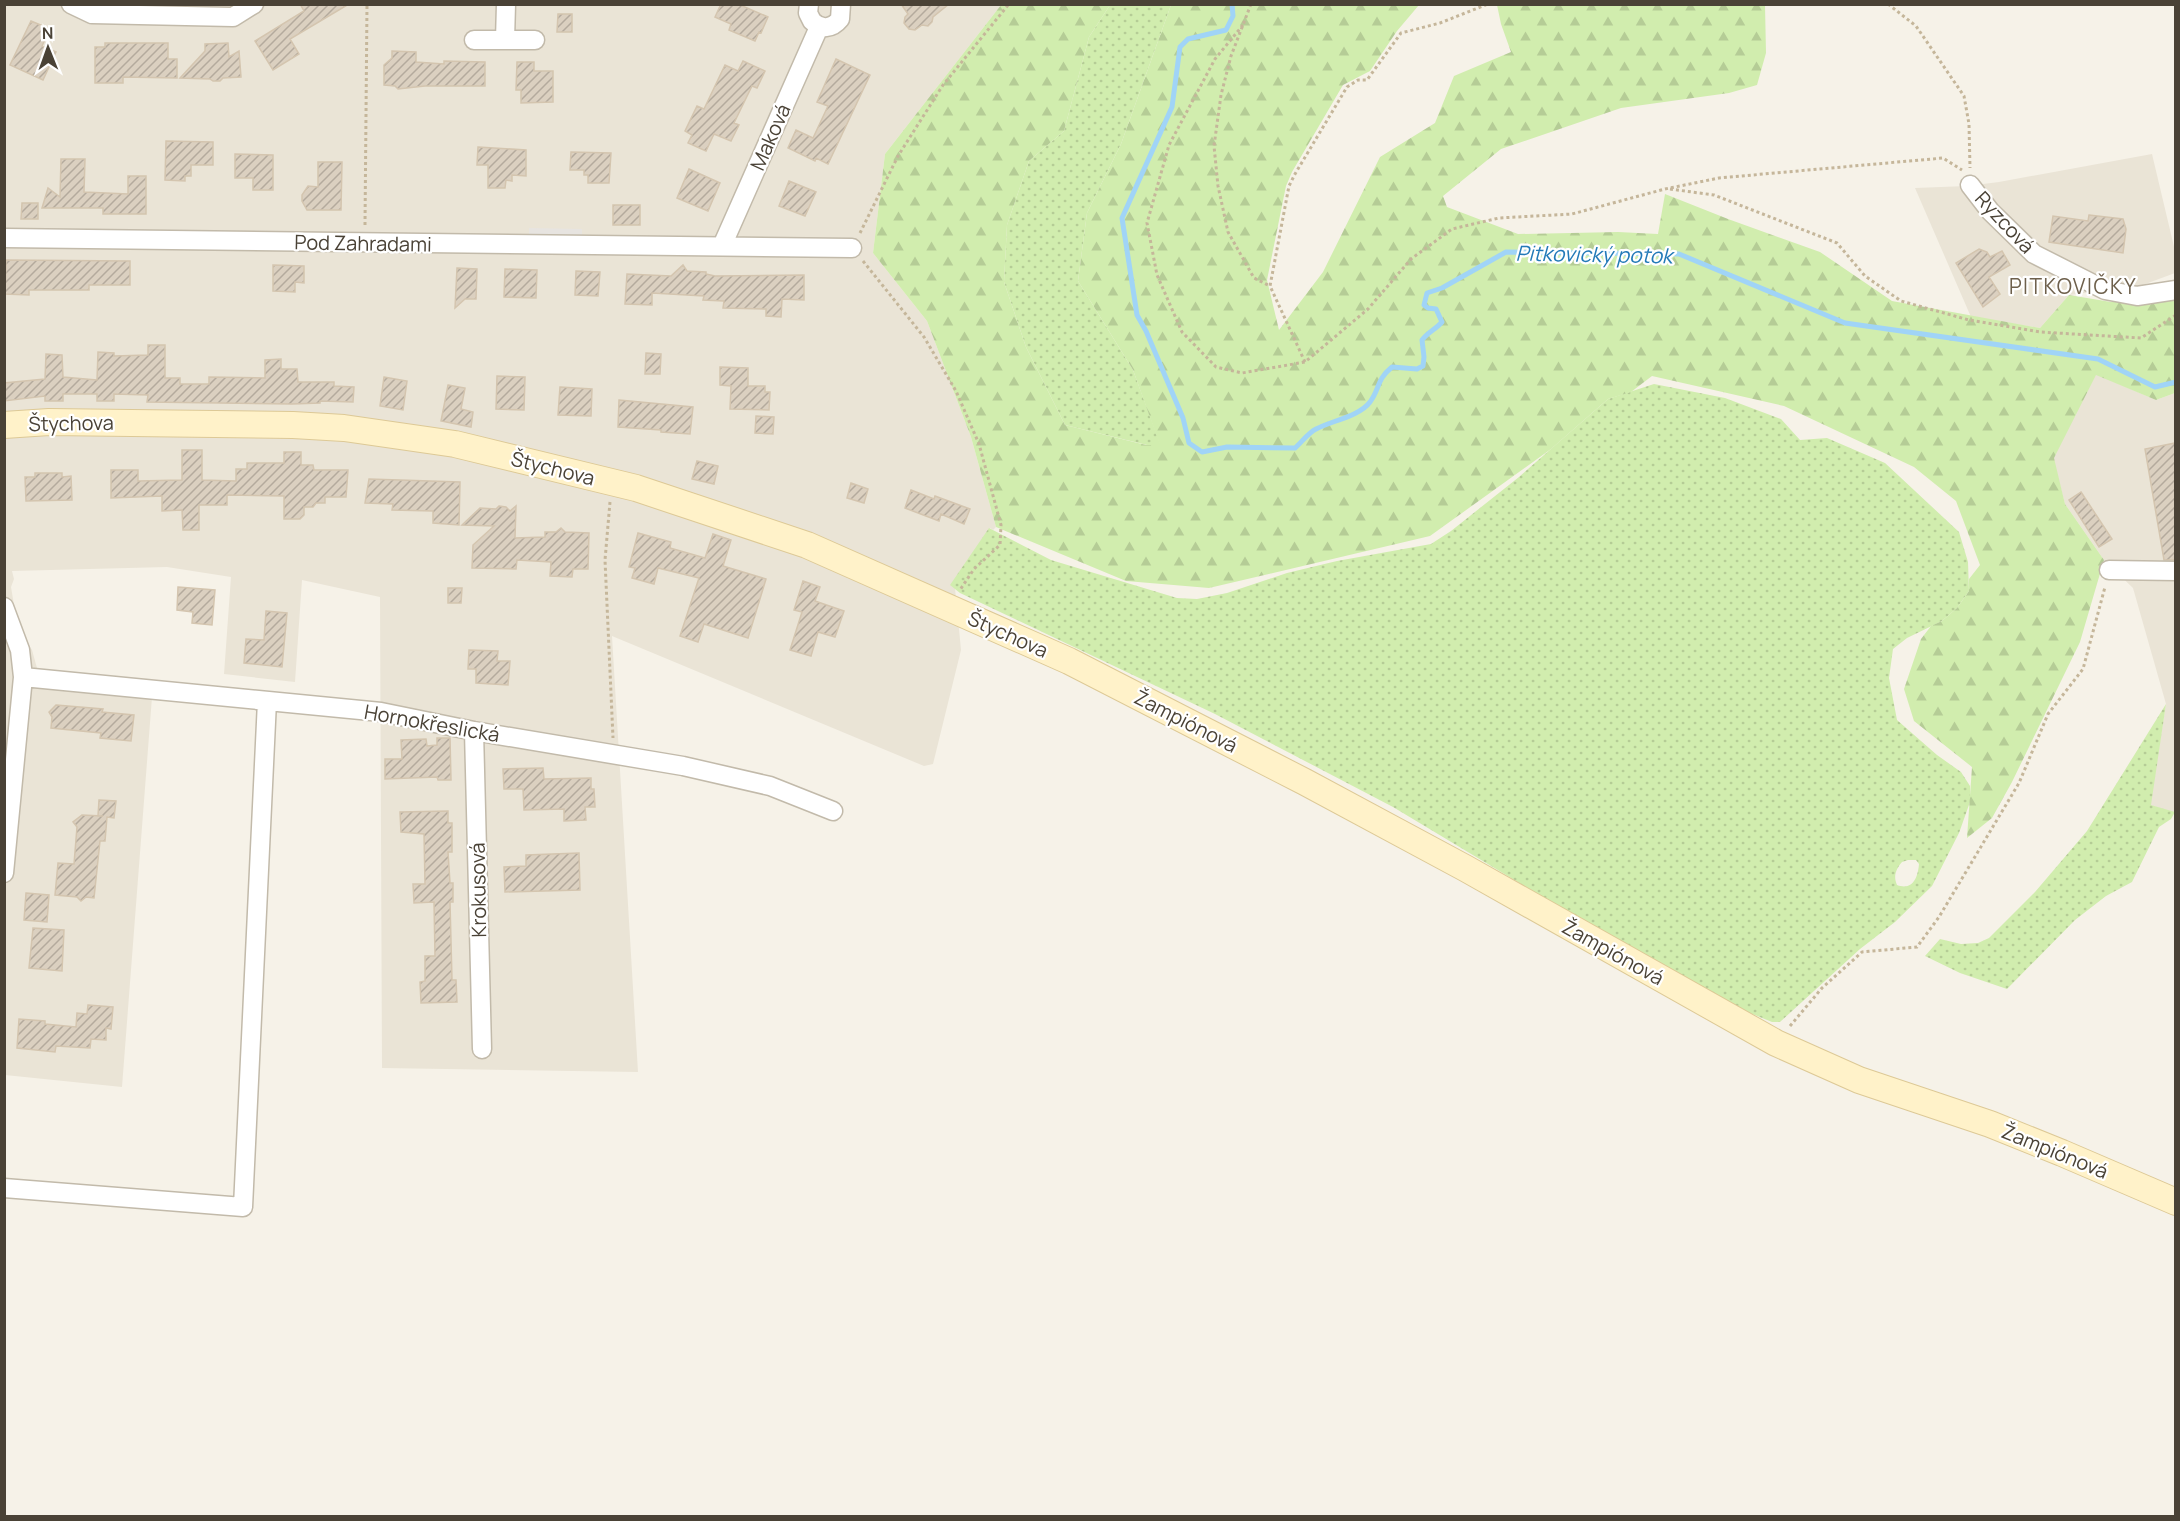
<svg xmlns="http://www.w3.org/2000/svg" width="2180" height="1521" font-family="Manrope,sans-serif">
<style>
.residential{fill:#eae4d6}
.green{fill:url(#green-dots);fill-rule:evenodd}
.forest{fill:url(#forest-firs)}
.parking{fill:#e7e4e0}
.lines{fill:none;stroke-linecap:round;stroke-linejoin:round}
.stream{stroke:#a0d4f7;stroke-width:5}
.building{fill:url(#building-hatch);stroke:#d4c5af;stroke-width:1.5}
.street-casing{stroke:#c2baaa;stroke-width:21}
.secondary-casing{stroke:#ddc996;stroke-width:28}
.path{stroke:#c5b69a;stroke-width:3;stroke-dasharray:3 3;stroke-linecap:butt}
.street{stroke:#fff;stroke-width:18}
.secondary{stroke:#fff2c9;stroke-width:26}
.labels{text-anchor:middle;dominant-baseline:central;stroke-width:4.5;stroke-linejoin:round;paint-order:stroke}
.street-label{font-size:20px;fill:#4a4236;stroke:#fff}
.water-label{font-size:21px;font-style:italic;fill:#237ab8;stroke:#fff}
.neighbourhood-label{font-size:21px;letter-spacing:1.5px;fill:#6e604c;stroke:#fff}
</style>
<defs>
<pattern id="green-dots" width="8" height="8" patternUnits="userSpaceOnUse" patternTransform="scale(1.5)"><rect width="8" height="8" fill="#d1edae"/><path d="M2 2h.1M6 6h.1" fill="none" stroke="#b5cc96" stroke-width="1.8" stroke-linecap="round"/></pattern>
<pattern id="forest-firs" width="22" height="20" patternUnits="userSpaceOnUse" patternTransform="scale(1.5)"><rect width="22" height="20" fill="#d1edae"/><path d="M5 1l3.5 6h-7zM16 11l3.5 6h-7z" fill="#b5cc96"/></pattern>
<pattern id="building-hatch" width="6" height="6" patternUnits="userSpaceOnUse" patternTransform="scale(1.5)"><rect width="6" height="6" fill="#dbd0c0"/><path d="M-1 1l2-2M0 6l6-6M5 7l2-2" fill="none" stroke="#b4aa9d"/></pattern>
</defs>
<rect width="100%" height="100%" fill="#f6f2e8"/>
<path class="residential" d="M5,5H1001L885,154L873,253L927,321L971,437L996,527L993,530L990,528L951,585L955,588L961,650L933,764L924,766L612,636L638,1072L382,1068L380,597L302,580L295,682L224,674L231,577L167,567L12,571L14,579L11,587L14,605L23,636L32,650L40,679L152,697L122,1087L5,1075Z
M2152,154L2175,251V273L2140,286L2069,295L2040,328L1971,317L1915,188L1967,186L1999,182Z
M2096,374L2156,400L2175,393V813L2150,805L2166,704L2133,588L2104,560L2065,504L2053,458Z"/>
<path class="green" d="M1110,5H1171L1121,144L1087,213L1078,281L1133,370L1161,446L1147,445L1065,425L1026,347L1004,282L1007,225L1029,161L1064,131L1089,37Z
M1654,384L1725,398L1781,419L1800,440L1827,438L1885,463L1959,532L1968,562L1969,591L1957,608L1942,621L1907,638L1893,649L1889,678L1897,720L1937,755L1961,772L1970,786V802L1959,833L1932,886L1895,922L1860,949L1780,1022H1772L1750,1013L1601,932L1393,807L1215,714L960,593L950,585L989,528L1051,560L1177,598L1197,599L1227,593L1287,573L1337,561L1431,544L1451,531L1519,477L1608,399ZM1908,860H1916L1919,864C1918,877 1913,891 1897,885C1893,876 1896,869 1902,862Z
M2166,704L2151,805L2175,812L2171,819L2159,827L2132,882L2106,896L2075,920L2007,989L1960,973L1925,956L1940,939L1961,944L1978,943L1989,938L2035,892L2087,831Z"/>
<path class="forest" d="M1001,5H1110L1089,37L1064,131L1029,161L1007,225L1004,282L1026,347L1065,425L1146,445H1160L1133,370L1078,281L1087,213L1121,144L1171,5H1419L1397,31L1370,71L1343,85L1292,172L1286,186L1267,280L1279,330L1323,272L1380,157L1435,123L1454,76L1511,52L1501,24L1497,5H1765L1766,53L1757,85L1729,93L1621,108L1501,149L1443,196L1447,207L1518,234L1618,232L1658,234L1665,194L1728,219L1820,252L1892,301L2040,328L2069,295L2111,302L2175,295V393L2156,400L2096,375L2054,458L2065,504L2104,560L2080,642L2012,782L1992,818L1967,838L1972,767L1914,721L1904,689L1921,639L1931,626L1942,621L1957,608L1969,591V579L1980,565L1956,501L1914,467L1784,406L1652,376L1631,392L1608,399L1551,449L1430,536L1209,588L1126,581L996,527L971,437L927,321L873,253L885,154Z"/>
<path class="parking" d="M529,228L582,229V238L529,237Z"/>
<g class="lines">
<path class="stream" d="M1232,4L1233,16L1226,30L1188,39L1180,47L1172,107L1122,218L1137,315L1146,331L1183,418L1189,443L1202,452L1227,447L1295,448C1302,442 1308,433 1316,429C1331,421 1360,416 1370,402C1380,389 1376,380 1392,367L1417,369L1423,366L1424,357L1422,340C1428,332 1436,329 1442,322L1436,309L1428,308L1424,305L1427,293L1442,288L1506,252L1679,254L1845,323L2098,359L2155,387L2176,382"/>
</g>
<path class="building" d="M300,4H349L290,39L299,54L273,70L255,41L304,11Z
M721,4H738L768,17L761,33L759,32L755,41L729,30L731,24L715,17Z
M901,4H949L933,17L932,22L928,26L922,25L915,30L909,29L904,23L905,17L908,14Z
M558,14H572V32H557Z
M31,21L50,29L42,46L56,52L43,80L10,65Z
M105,43H168V59H177V78L123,77V83H95V47H105Z
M228,43L229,57L239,51L241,77L223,78L220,81H213L210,79L180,78L205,51V44Z
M392,51L416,52V62L444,64V61L485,62V86H425L398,89L395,86L384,85V65L392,58Z
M836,59L870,75L828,164L816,158L815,161L788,148L796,130L813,138L828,106L817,102Z
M743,61L765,71L757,88L752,86L734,123L739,125L731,141L714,134L706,151L688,143L692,135L685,131L697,106L704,109L725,65L738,71Z
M517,62H534V71H553V102L521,103V90H516Z
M166,141L213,142V165H191V176H185V181L165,180Z
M478,147L526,150V176L512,175V181L506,180L505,188H488V165H477Z
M571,152L611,153L609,183H588V175H584V170H570Z
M235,154L273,155V190H253V178H235Z
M61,159H85L84,192L128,194V176H146V214H103V208H42L48,188L60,197Z
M318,162H342L341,210H307L302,201V195L308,186L318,187Z
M689,169L720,183L708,211L677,198Z
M789,181L816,192L805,216L779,206Z
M22,203H38V219H21Z
M613,205H640V225H613Z
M2089,215L2123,219L2126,229L2123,253L2049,242L2053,216L2088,221Z
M1979,249L1987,252L1990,257L2002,251L2010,265L1989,277L2000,294L1983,307L1956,263Z
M6,260L130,261V285H89V290H29V295L5,294Z
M273,265L304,266V283L295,282V292L273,291Z
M683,265L687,271L706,272V274L715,276L804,275V300L782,299L781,317L766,316V309L723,308L724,301L703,300L704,296L652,293V305L625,304L627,274L671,276Z
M457,268L477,269L476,299H465L455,308Z
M505,269L537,270L536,298L504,297Z
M576,271L600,272L598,296L575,295Z
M148,345H165V378H180V384H209V377L265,378V360L281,359V369H297L298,382H334V386L354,387L353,402L320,401V403L292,404L147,402L148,395L114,394V401H97V394H63V401H45V396L4,401V383L45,379L46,354L62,355L63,377L97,380L98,352L114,353V356L148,355Z
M646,353L661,354L660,374H645Z
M720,367L748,368V386H765V392H770L769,410L730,409L731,386L720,385Z
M497,376L525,377L524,410L496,409Z
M384,377L407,381L403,410L380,406Z
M448,385L465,388L461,409L473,412L471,427L441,421Z
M560,387L592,389L591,416L558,415Z
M619,400L693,407L690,434L661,432V430L618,427Z
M756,416L774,417L773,434L755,433Z
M2175,443V560H2164L2145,449Z
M182,450H202V480L236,481V469H247V463H284V452H301V465H313L314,470H348L346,497H325V503H316L313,507H304V515L300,519H284V496L227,495V505H199V530H183L182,510L162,511V496L111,498V470H138V481L182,480Z
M697,461L718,466L714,484L692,479Z
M35,473H62V477L71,476L72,500L26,501L25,477H35Z
M369,479L460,482L459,525L433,523V511L392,510L393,504L365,503Z
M851,483L868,489L864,503L847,498Z
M911,490L934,499L935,496L970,509L964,524L941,514L939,521L905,508Z
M2081,492L2112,539L2099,547L2069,500Z
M499,506L506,507L510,511L516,506L515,538L545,537V532H556L561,528L565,532L589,533L588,569H573L572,577L550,576L551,562L517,560L516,569L472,568L473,545L494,526L462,525L480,508L496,509Z
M638,533L671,542L670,548L705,558L713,534L731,540L723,566L766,579L748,638L704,624L698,642L680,636L699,578L658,568L654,584L632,578L635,568L629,567Z
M803,581L820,587L815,601L844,611L835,637L818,632L811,656L790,650L802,612L794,610Z
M178,587L215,590L212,625L192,623L193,612L177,610Z
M448,588H462L461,603H448Z
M266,611L287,613L282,667L244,663L246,639L264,640Z
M469,650L498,651L497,661H510L508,685L476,683V669H468Z
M56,705L103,709L102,712L134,715L131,741L100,738L101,733L51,728L52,717L49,712Z
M437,738H450L451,780H438L437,777L385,779V759H402L401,740L426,739L427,746L437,745Z
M543,768L544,779L591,778V789H594L595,807H585L586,820L564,821V809L524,810L523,789H504L503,769Z
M99,800L116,801L114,818L107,817L105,841H100L94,898L86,897L81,901L77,897L55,895L58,863L74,864L77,827L73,822L82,815L103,816H98Z
M448,811V823H452V852H448L450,883H453V902H450L452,980H456L457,1002L421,1003L420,982L425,981V956H435L434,902L414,903L413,884H425L424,834L401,832L400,812Z
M579,853L580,890L505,892L504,867L526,866V855Z
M26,893L49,895L47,922L24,920Z
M33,928L64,930L62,971L29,968Z
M88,1005L113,1007L111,1029L106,1028V1040L91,1039L90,1048L56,1046L55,1052L17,1048L19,1019L45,1021V1024L76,1027L77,1013L87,1014Z"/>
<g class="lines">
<g class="street-casing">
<path id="street" d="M71,4L92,14L233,17L254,4
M809,4L808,13L812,21C821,30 832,29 840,19L841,4
M474,40H535
M505,40L506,4
M1970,185L1990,211L2034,254L2105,290L2137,296L2176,290
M4,238L852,248
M722,246L819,27
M2109,570L2176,571
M4,607L20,650L23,677L4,873
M23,677L381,712L474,731L683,766L770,786L833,811
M474,731L482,1049
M4,1188L243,1207L267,701"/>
</g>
<g class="secondary-casing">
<path id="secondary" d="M4,425L49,422L293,425L344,428L455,444L636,488L807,545L1069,661L1305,782L1465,868L1776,1043L1859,1080L1990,1124L2062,1153L2176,1202"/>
</g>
<path class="path" d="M1251,4L1231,56L1221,95L1214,146L1218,186L1228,232L1254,278L1270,286
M1888,4L1916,26L1964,96L1969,124L1970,168
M1243,25L1215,59L1169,145L1147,223L1157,275L1182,332L1216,367L1242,373L1305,362L1368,309L1411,259L1452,229L1499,218L1572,214L1665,189L1719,178L1943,158L1962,170
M1670,189L1714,195L1837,243L1865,276L1901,301L1969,320L2040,332L2141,338L2176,315
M365,225L367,4
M860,233L898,156L943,85L1009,4
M863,261L924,337L956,391L979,444L1001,525L1000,545L974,569L960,590
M1305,362L1270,286L1289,186L1295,174L1347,87L1358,80H1367L1401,33L1440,23L1488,4
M610,502L605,560L613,738
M1790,1026L1822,988L1862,952L1917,947L1939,917L2019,783L2048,714L2083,669L2105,587"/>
<use href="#street" class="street"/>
<use href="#secondary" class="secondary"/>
</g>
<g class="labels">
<g class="street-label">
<text transform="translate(770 137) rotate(-66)">Maková</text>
<text transform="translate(2005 222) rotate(47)">Ryzcová</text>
<text transform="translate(363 243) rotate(1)">Pod Zahradami</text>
<text transform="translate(71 423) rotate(-1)">Štychova</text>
<text transform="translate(553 468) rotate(14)">Štychova</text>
<text transform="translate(1008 634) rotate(24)">Štychova</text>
<text transform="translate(1186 721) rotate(27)">Žampiónová</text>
<text transform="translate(432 723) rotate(10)">Hornokřeslická</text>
<text transform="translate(478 890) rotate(-91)">Krokusová</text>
<text transform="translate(1613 952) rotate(29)">Žampiónová</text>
<text transform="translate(2055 1151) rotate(22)">Žampiónová</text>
</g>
<g class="water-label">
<text transform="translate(1594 254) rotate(1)">Pitkovický potok</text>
</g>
<g class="neighbourhood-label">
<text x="2073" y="286">PITKOVIČKY</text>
</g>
</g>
<rect width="2180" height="1521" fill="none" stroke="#4a4236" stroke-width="12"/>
<g transform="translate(48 48) rotate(359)" stroke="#ffffff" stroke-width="4.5" paint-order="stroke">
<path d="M0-4.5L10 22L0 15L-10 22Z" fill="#4a4236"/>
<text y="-9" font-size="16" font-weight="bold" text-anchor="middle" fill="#4a4236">N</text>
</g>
</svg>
